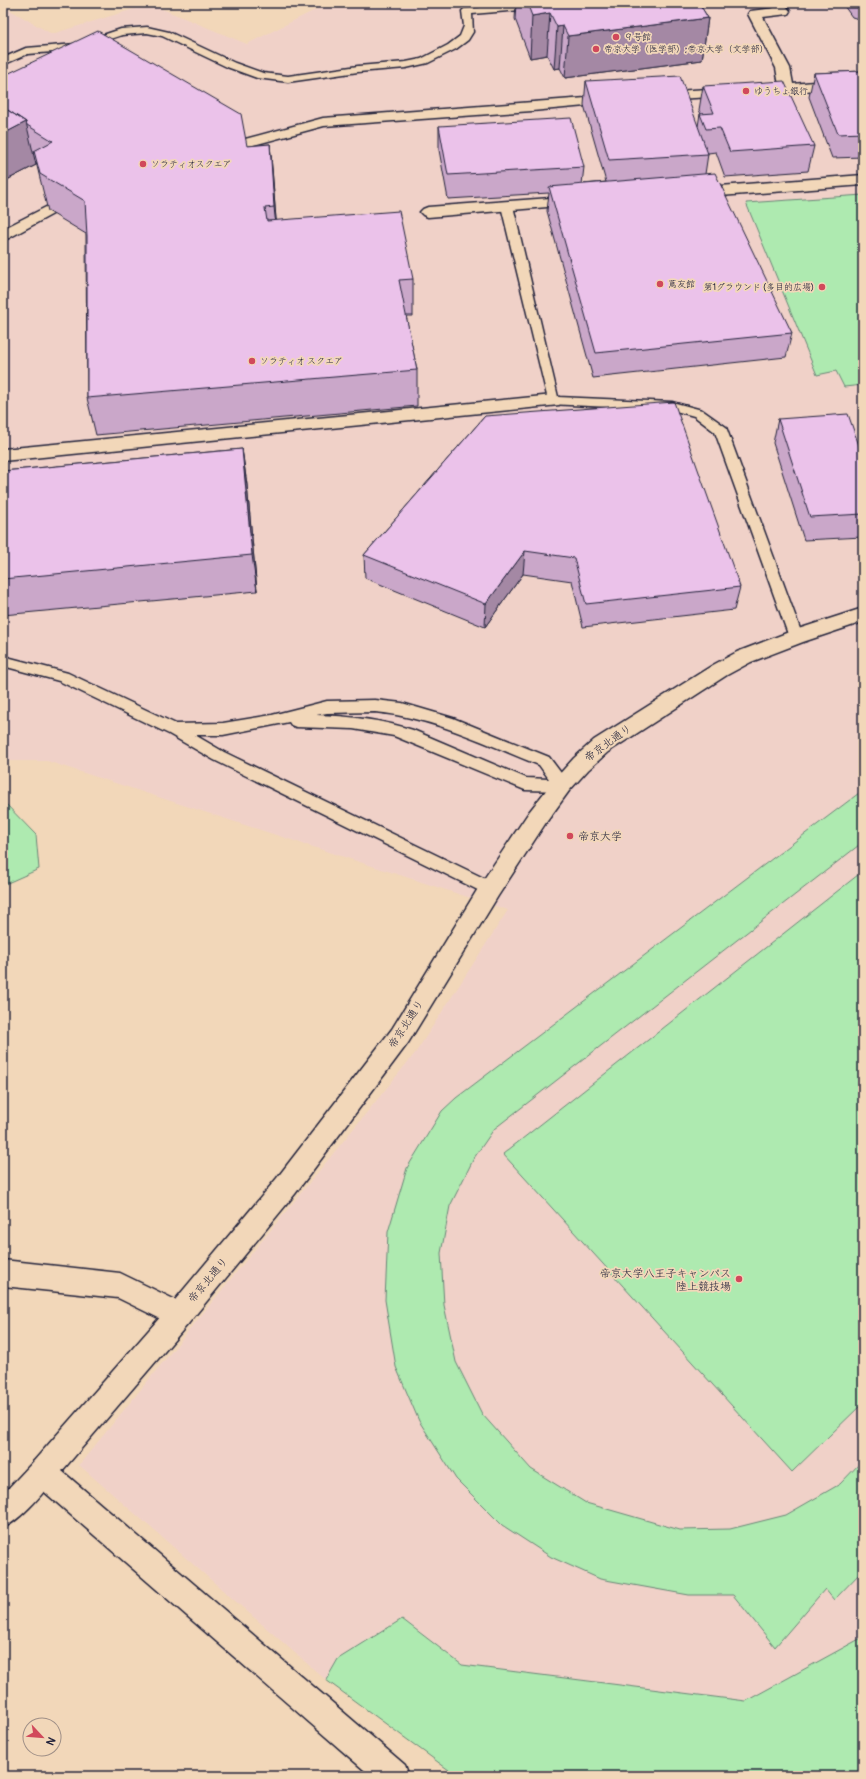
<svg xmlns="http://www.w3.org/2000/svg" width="866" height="1779" font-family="Pangolin,'Klee One',sans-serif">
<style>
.built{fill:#f0d1c8}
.green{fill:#aeeab0;stroke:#688676}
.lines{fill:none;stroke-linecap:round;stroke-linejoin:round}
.service-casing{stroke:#22223b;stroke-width:3}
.pedestrian-casing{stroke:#22223b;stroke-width:3}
.minor-casing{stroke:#22223b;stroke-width:3}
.tertiary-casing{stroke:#22223b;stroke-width:3}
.service{fill:#f2d7b9;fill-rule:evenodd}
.pedestrian{fill:#f2d7b9;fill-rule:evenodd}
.minor{fill:#f2d7b9;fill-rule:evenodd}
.tertiary{fill:#f2d7b9;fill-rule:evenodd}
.wall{fill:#caa7c9;stroke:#22223b}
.shaded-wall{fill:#a488a4;stroke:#22223b}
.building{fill:#ebc2ea;stroke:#22223b}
.poi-dot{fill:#d1495b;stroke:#f2d7b9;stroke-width:1.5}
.labels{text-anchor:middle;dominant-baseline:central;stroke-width:3.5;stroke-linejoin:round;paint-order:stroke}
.far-poi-label{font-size:9px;fill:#22223b;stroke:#f2d7b9;text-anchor:start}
.street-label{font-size:11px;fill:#22223b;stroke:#f2d7b9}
.poi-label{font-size:11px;fill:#22223b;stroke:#f2d7b9;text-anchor:start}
</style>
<rect width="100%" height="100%" fill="#f2d7b9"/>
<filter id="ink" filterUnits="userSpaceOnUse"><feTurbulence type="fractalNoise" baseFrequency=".025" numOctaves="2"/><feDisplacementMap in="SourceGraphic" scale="8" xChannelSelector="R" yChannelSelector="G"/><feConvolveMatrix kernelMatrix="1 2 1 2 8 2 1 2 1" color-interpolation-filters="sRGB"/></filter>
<g filter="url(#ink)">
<path class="built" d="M329,3H863V1637L746,1701L462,1665L402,1619L338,1659L326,1680L79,1465L416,1052L508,910L47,761H3V6L52,34L150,4L247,44Z"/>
<path class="green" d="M863,195V385L844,387L836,371L817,375L746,203Z
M863,790V842L494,1129L474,1158L450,1206L441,1253L444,1305L456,1362L482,1414L531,1469L586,1503L680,1530L730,1529L786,1515L840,1484L863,1460V1570L834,1600L825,1589L775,1647L733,1595H689L600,1579L551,1557L502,1525L456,1479L419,1421L396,1367L385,1300L388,1232L407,1168L442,1111L456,1098Z
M3,801L36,835L39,869L3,885Z
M863,871V1403L792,1472L503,1154Z
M402,1619L462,1665L746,1701L863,1637V1776H457L326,1680L338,1659Z"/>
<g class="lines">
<g class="service-casing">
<path id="service" d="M531,3H573L568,6L472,14L473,32L468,40L456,49L428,63L406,68L358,72L288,82L257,78L227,67L162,36L147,33L122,35L77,50L28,54L3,65V58L26,48L76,44L121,29L147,27L169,32L235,63L263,73L288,76L358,66L406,62L421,59L448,45L460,36L464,26L462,11L464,9Z
M507,203L513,206L558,397L672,402L702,410L726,427L803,637L801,641L796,642L791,641L789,637L715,432L694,416L672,410L549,404L501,206Z
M3,656L68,673L176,724L223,723L272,715L327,701L375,700L402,703L453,718L549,757L570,785L567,789L562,791L525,790L394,736L353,729L296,727L291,725L289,722L223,735H195L224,752L496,884L498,889L496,894L490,896L214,760L169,734L59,681L3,666ZM375,712C434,718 484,743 539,765L549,779L526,778L413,730C382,720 349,716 316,715L327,713Z"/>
</g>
<g class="pedestrian-casing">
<path id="pedestrian" d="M477,3H491L494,9L492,12H482Z
M770,3H784L790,11L788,14L763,17L790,68L793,84L856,78L863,76V85L787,93L657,100L652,99L650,96L652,93L657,92L779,85L776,68L748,14L750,11L774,8Z
M613,96L618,97L620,100L618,103L532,111L324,126L239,149L234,148L232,145L234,142L323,118Z
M863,175V185L694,198L689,196L686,193L689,190L694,188Z
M578,196L583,198L586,201L583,204L428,217L423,215L420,212L423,209L428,207Z
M48,206L53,208L56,211L53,214L9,238L3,240V229Z
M553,395L559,397L562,401L559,405L3,461V449Z"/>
</g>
<g class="minor-casing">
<path id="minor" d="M3,1260L120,1273L188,1306L192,1315L188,1324L179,1328L118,1298L3,1286Z
M43,1458L53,1462L57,1472C50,1488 19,1521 3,1528V1494L33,1462Z"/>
</g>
<g class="tertiary-casing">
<path id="tertiary" d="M863,608V622L803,642L751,662L727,675L608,752L588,770L569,791L545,824L498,896L408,1043L295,1194L188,1324L62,1471L405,1765L409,1776H371L33,1482L29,1472L33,1462L170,1306L277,1178L392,1029L482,882L529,812L555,779L574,758L594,740L713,665L737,652L789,632Z"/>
</g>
<use href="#service" class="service"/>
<use href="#pedestrian" class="pedestrian"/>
<use href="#minor" class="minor"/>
<use href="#tertiary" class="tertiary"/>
</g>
<path class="wall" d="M516,3H699L708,18L702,60L565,78L560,68L554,69L547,55L530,58L515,19Z
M842,3H863V20L852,17Z
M863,71V157L832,158L809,97L814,73Z
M3,76L247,146L270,144L273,181L276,220L413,279V316H406L417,370V406L96,435L87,398L86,234L48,211L36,162V165L3,182Z
M586,81L698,126L700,114H701L699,110L703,86L814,146L808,171L725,177L716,152L708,153V154L705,174L792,333L786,357L593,378L547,211L549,193L448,199L439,150V126L584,167L582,184L606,182L584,105Z
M485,416L740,587L734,610L583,627L572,581L523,574L485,627L365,578L364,555Z
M778,419L863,457V537L804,540L773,443Z
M242,449L247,485L257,591L3,615V471Z"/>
<path class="shaded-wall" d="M550,13L547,55L530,58L532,16Z
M708,18L702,60L565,78L568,36Z
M563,26L560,68L554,69L557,27Z
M26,122L36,165L3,182V134Z
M270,144L273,181L278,244L274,207Z
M242,449L247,485L257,591L252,555Z
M525,551L523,574L485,627L486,604Z"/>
<path class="building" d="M527,3H699L708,18L568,36L563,26L557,27L550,13L532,16Z
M98,31L241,114L247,146L270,144L274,207L265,208L267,221L399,211L413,279L399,280L417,370L87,398V236L85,201L40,174L34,151L53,141L27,125L26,122L3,107V76Z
M863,71V133L838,134L814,73Z
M680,76L708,154L609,160L586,81Z
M784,81L814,146L730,152L720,128L706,129L700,114L714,113L703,86Z
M3,107L26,122L3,134Z
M571,118L584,167L448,175L439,126Z
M715,173L792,333L596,353L549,187Z
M674,402L740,587L586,604L574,558L525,551L486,604L364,555L485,416Z
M848,414L863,457V514L810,517L778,419Z
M242,449L252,555L3,579V471Z"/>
</g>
<g class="poi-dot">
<circle cx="616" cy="37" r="4"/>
<circle cx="596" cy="49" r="4"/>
<circle cx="746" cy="91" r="4"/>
<circle cx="143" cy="164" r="4"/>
<circle cx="660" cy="284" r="4"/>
<circle cx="822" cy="287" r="4"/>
<circle cx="252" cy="361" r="4"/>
<circle cx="570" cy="836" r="4"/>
<circle cx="739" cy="1279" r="4"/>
</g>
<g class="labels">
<g class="far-poi-label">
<text x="624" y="37">９号館</text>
<text x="604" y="49">帝京大学（医学部）;帝京大学（文学部）</text>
<text x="754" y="91">ゆうちょ銀行</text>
<text x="151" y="164">ソラティオスクエア</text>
<text x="668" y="284">蔦友館</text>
<text x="814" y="287" text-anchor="end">第1グラウンド (多目的広場)</text>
<text x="260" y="361">ソラティオ スクエア</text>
</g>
<g class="street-label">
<text transform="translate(608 743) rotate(-36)">帝京北通り</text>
<text transform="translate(406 1024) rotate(-57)">帝京北通り</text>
<text transform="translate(208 1280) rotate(-50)">帝京北通り</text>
</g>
<g class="poi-label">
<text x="578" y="836">帝京大学</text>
<text x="731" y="1273" text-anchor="end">帝京大学八王子キャンパス<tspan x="731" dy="13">陸上競技場</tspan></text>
</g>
</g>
<rect width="866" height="1779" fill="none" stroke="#f2d7b9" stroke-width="16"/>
<rect x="8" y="8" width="850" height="1763" fill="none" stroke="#22223b" stroke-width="1.5" filter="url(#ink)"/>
<g transform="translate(42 1737) rotate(116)"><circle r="19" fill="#f2d7b9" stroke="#9f8f87"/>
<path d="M0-3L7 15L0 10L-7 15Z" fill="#d1495b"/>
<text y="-6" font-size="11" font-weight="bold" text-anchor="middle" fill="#22223b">N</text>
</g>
</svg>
